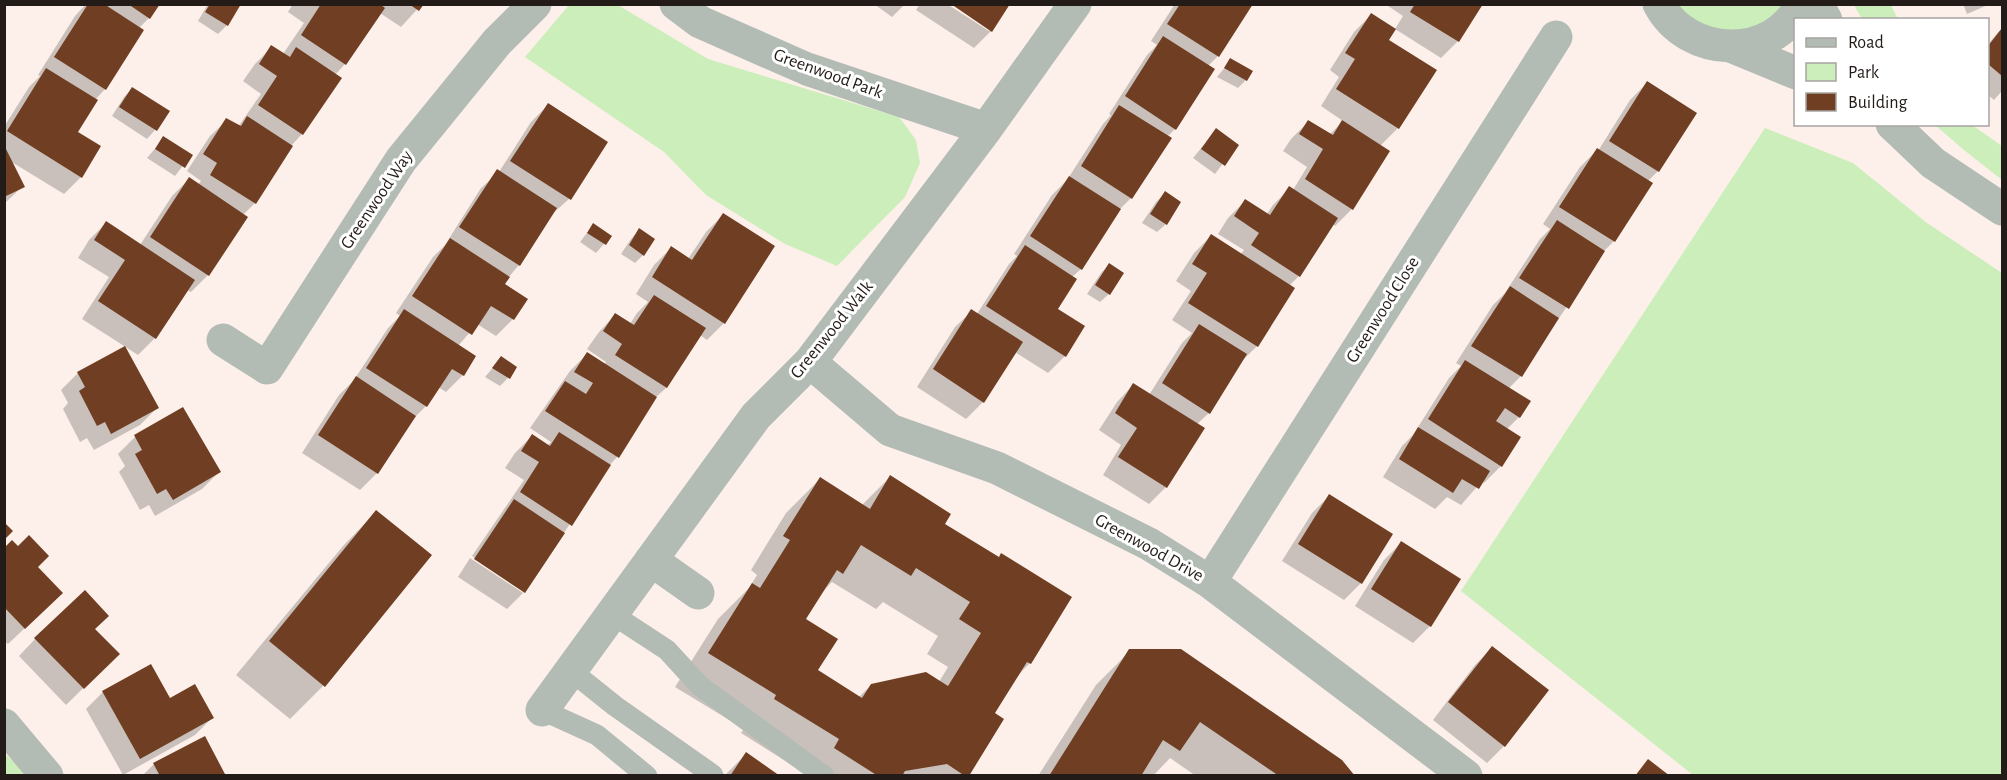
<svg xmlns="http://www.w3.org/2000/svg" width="2007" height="780" font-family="'Alegreya Sans',sans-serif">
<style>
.green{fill:#cbeeba}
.shadow{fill:#0003;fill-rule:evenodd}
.building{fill:#703f23;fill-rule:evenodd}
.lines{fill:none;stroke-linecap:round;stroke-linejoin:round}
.service{stroke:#b3bbb5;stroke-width:21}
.minor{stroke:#b3bbb5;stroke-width:33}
.tertiary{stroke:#b3bbb5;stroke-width:33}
.labels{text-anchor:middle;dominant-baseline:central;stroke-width:6;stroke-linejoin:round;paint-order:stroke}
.street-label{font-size:18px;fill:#221b17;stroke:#fff}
</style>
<rect width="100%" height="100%" fill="#fdf0ea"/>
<path class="green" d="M569,5H618L708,59L899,117L916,140L920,163L905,197L837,266L785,244L706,195L664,152L525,57Z
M1669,5H1789L1776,21L1718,37Z
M1854,5H1891L1898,19H1862Z
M1935,125H1972L2002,146V180L1964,150Z
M1765,128L1853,163L1927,223L2002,273V775H1693L1461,591Z
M5,754L28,775H5Z"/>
<path class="shadow" d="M86,4H158L149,18L139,28L105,89L95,100L76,132L81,177L64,194L10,161L23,186L4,204V127L29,87L40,76L38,75L75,16Z
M208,4H240L227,25L218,34L198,21Z
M293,4H422L401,27L380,13L345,64L335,75L302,134L291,146L255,203L243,215L208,275L191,292L187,290L155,338L138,355L82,319L109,277L78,258L89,240L106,223L140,245L172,196L189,179L198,185L201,181L187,171L210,136L227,120L238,127L261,94L243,81L255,64L272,47L283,54L304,23L288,12Z
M874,4H905L892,17Z
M920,4H947L989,31V28L991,31L974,48L916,10Z
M1175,4H1251L1218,56L1208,66L1175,129L1167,137L1131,198L1118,211L1081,269L1072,277L1056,309L1065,356L1048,373L1015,352L983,402L966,419L917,387L955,327L972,311L977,314L1009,264L1017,256L1014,254L1052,195L1067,180L1103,124L1111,115L1109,114L1147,55L1157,45L1151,41Z
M1385,4H1481L1458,41L1441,58L1395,29L1403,16Z
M1963,4H1990L1967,14Z
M1371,15L1387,40L1398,128L1380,146L1352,209L1335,226L1333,224L1299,276L1289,286L1257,346L1241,362L1209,413L1196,425L1166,487L1149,504L1103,475L1121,445L1099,430L1117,402L1133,385L1149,395L1182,343L1192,333L1172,320L1191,291L1176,281L1194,253L1211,236L1240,255L1244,250L1218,234L1228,218L1245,201L1266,215L1273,205L1290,188L1293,190L1307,167L1283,151L1291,139L1308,122L1329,135L1343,121L1321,106L1339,77L1330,70L1354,32Z
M2002,28V91L1994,100L1988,95V44Z
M1231,60L1246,80L1238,88L1217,77Z
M1647,83L1658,171L1647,182L1651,184L1614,241L1603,252L1520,377L1508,389L1519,417L1507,429L1501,466L1484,483L1482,481L1461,505L1447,497L1435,509L1383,477L1402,446L1413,435L1449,378L1461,366L1456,363L1493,305L1505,293L1540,239L1550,229L1543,224L1580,167L1597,150L1598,151L1630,100Z
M132,89L168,111L155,130L147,139L112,116L124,97Z
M548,105L569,199L551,215L519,265L503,284L513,319L496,336L477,324L458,346L463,375L446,392L438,387L426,406L412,420L377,473L360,490L302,453L339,395L354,380L388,328L400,316L396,313L433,257L445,245L481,188L499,172L531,122Z
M1216,130L1237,145L1215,174L1193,158Z
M164,138L191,155L175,176L147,158Z
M1165,193L1166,224L1157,232L1142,223L1156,202Z
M723,215L724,323L707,340L700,335L666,388L655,398L617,457L609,466L524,592L507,609L458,577L470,558L523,593V589L472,556L524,480L505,468L515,453L532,436L547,446L551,442L530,428L570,371L587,354L604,365L606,362L587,349L599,332L615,315L630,324L637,313L648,302L636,294L654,265L671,248L688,259L706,232Z
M593,225L610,237L596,253L580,242Z
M639,230L643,255L635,263L621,254L631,239Z
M1109,265V294L1100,302L1087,294L1101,273Z
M501,358L508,378L500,386L485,377Z
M78,373L157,408L140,425L94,450L87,438L80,442L63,409L68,403L61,390Z
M182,409L219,472L202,489L155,516L149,505L140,510L119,472L125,466L118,454L135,437Z
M890,477L943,524L998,559L1030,663L1016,677L993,714L967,776H805L806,774L741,733L744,729L675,687L718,619L749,588L757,575L751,570L786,513L820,479L862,505ZM832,582L876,609L883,602L938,636L927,654L948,667L939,682L871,685L859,697L816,670L804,620L820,594Z
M1329,496L1361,583L1344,600L1282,561L1312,513Z
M376,512L323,686L290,719L236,675L343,546Z
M1401,543L1430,626L1413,643L1355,606L1384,560Z
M4,550L36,567L44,610L8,644L4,641Z
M93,629L118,654L66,705L19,656L35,639Z
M1492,648L1504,746L1487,763L1433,720L1475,665Z
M1130,651L1353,776H1196L1170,758L1153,776H1038L1096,685Z
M103,692L212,718L195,735L123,775L86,709Z
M746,754L777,776H724Z
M154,764L224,776H142Z"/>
<path class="building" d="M88,4H104L144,30L106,90L54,57Z
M128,4H160L150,19Z
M210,4H241L228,26L205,12Z
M321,4H380L385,8L346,65L301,35Z
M409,4H424L419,11Z
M951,4H1010L992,32Z
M1180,4H1253L1219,57L1167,24Z
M1415,4H1483L1459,42L1410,12Z
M1371,13L1396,29L1389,40L1437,70L1399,129L1336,89L1355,59L1345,53Z
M2002,28V76L1988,64V46Z
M1163,36L1215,69L1176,130L1125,96Z
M271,45L290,57L296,47L342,78L303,135L258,105L277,76L259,64Z
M1230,58L1253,71L1247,81L1224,68Z
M46,68L98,100L78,132L101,146L82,178L7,131Z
M1647,81L1697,113L1659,172L1609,141Z
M132,87L170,111L157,131L119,107Z
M548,103L608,142L571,200L510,161Z
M1119,105L1172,138L1132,199L1081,166Z
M247,116L293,146L256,204L210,175L217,163L203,154L226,118L241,126Z
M1308,120L1333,135L1342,120L1390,151L1353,210L1305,179L1323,149L1299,134Z
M1216,128L1239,145L1225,166L1201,149Z
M163,136L193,155L185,168L155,149Z
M4,145L25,187L4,197Z
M1597,148L1653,183L1615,242L1559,207Z
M497,169L557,208L520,266L459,227Z
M1069,176L1121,209L1082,270L1030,236Z
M189,177L248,217L209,276L150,237Z
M1289,186L1338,218L1300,277L1251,245L1259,233L1234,216L1245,199L1270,215Z
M1165,191L1181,202L1167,225L1150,214Z
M723,213L775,246L725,324L652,277L671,246L692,260Z
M1557,220L1605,251L1569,309L1519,278Z
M106,221L195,280L156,339L98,301L125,260L94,240Z
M593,223L612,236L606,245L587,233Z
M639,228L655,239L644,256L629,245Z
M1211,234L1295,288L1258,347L1188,303L1207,273L1192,264Z
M450,238L510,277L505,284L528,299L514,320L491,306L472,335L412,296Z
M1025,245L1077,279L1058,309L1085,326L1066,357L986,306Z
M1109,263L1124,273L1110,295L1095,285Z
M1510,286L1559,318L1522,377L1471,346Z
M654,295L706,328L667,388L615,355L622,344L603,331L615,313L634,325Z
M404,309L476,356L464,376L452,369L427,407L366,368Z
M971,309L1023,342L984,403L933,369Z
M1199,324L1247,354L1210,414L1162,383Z
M125,346L159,408L111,434L105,422L97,426L79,391L85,387L77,372Z
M587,352L657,397L619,458L545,411L565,381L586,394L593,383L574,372Z
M501,356L517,367L510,379L492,368Z
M1465,360L1531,401L1520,418L1505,408L1496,421L1521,437L1502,467L1428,419Z
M356,376L416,416L378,474L318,435Z
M1133,383L1205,428L1167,488L1118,457L1137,428L1115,413Z
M183,407L221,472L173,500L166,489L157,494L135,454L142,450L134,435Z
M1418,427L1490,471L1479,489L1462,479L1453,493L1399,459Z
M559,432L611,465L572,526L520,492L539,462L521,451L532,434L550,446Z
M890,475L951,514L945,524L999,557L1001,553L1072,597L1031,664L1027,662L995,713L1004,719L969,776H965L947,764L905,771L902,776H878L834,748L839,739L774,699L776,695L708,653L752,583L760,588L790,540L783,536L820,477L870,509ZM861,545L911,576L916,568L970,602L959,619L981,633L948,686L926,672L871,684L862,698L818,670L838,639L806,619L837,570L843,574Z
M1329,494L1393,534L1362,584L1298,544Z
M514,499L565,533L525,593L474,559Z
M376,510L432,555L325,687L269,641Z
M4,522L13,531L4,540Z
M29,535L49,556L38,567L63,593L25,629L4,607V548L12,540L18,546Z
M1401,541L1461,579L1431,627L1371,589Z
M85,590L109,616L95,629L120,654L84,689L34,638Z
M1492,646L1549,690L1505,747L1448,702Z
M1129,649H1181L1342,760L1355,776H1279L1200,722L1180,751L1163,740L1141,776H1049Z
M151,664L170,698L195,684L214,718L140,759L102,691Z
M205,736L226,776H160L153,763Z
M746,752L780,776H730Z
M1648,759L1670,776H1635Z"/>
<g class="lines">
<path class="service" d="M612,614L667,650L700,686L824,776
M570,670L615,706L713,775
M542,710L597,735L647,776"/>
<path class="minor" d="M676,4L700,22L807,69L986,129
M223,340L267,368L401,160L497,42L535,4
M810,362L890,430L997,468L1149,544L1210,582L1466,776
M651,560L698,593
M1210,582L1556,37
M542,710L756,416L810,362L986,129L1075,4
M4,725L47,776"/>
<path class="tertiary" d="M1659,4C1687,58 1773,62 1801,4
M1817,4L1826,20
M1733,47L1796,73
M1892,124L1933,163L2002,209"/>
</g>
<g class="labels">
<g class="street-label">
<text transform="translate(828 74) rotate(20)">Greenwood Park</text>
<text transform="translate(377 200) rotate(-56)">Greenwood Way</text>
<text transform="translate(1383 310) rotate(-58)">Greenwood Close</text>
<text transform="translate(832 330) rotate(-51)">Greenwood Walk</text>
<text transform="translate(1149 548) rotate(29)">Greenwood Drive</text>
</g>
</g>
<rect width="2007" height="780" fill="none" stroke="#221b17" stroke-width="12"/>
<rect x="1794" y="18" width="195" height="108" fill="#ffffff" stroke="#a7a4a2" stroke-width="1.5"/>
<rect x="1806" y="38" width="30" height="9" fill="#b3bbb5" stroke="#a7a4a2" stroke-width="1.5"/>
<text x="1848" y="48" font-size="18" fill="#221b17">Road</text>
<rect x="1806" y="63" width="30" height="18" fill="#cbeeba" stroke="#a7a4a2" stroke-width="1.5"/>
<text x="1848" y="78" font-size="18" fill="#221b17">Park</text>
<rect x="1806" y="93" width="30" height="18" fill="#703f23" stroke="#a7a4a2" stroke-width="1.5"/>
<text x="1848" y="108" font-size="18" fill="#221b17">Building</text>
</svg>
